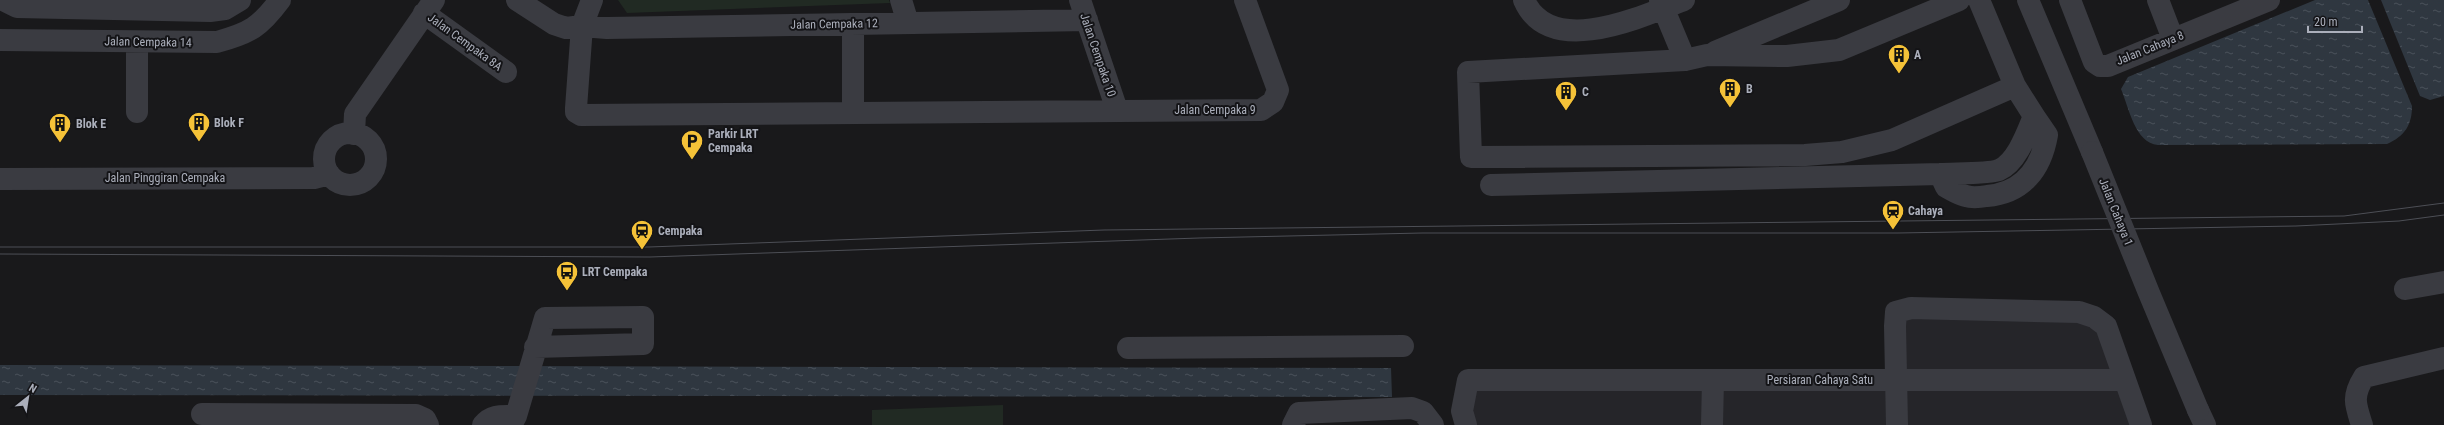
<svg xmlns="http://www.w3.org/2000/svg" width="2444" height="425" font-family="'Roboto Condensed',sans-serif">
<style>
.built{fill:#252529}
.park{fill:#212a23}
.water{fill:url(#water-ripples)}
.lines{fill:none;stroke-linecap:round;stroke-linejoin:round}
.minor{stroke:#3a3b41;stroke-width:22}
.tram{stroke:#4d4f56;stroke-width:1}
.minor-bridge{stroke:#3a3b41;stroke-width:22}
.labels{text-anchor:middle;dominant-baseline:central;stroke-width:4;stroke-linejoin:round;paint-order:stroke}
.street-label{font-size:12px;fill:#abafbb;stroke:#141417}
.poi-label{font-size:12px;font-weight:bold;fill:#abafbb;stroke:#141417;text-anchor:start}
</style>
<defs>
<pattern id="water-ripples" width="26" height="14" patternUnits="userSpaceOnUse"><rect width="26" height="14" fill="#2f3740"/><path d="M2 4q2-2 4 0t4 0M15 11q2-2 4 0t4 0" fill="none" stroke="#4a515a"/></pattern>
</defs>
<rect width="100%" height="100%" fill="#19191b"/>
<path class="built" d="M1900,315L2094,322L2133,425H1474L1469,411L1474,388H1901Z"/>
<path class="park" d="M618,0H889L890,3L627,13Z
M1003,405V425H872V410Z"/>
<path class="water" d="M2315,0H2368L2412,106C2412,125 2405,136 2387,144L2158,145C2135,143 2129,108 2121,89L2128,77Z
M2381,0H2444V96L2430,100L2420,96Z
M0,365L1391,368L1392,397L0,395Z"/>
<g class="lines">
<path class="minor" d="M3,0L17,7L210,11L225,9L240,0
M517,0L554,24L566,28L582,26L607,28L1087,20
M592,0L582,26L576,108V112L581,115L1261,110L1273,102L1278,90L1245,0
M901,0L908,23
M1080,0L1117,110
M1524,0C1550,59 1641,17 1684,0
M1660,0L1685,60
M1959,0L1839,50L1787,56L1707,55L1685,60L1468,72L1471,157L1805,155L1842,152L1892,140L2015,86
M2028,0L2092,152
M2070,0L2094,62L2100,66H2108L2269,0
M2158,0L2173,39
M424,13L506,72
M0,40L217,42C250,33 260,27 280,0
M1715,52L1839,0
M137,112V42
M853,112V24
M324 159a26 26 0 1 1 52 0a26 26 0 1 1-52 0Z
M354,134L355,114L434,0
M1940,174L1946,187C1952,190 1959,195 1966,196C1972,198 1981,197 1987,196C2023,193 2041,169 2047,135L2034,116
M0,179L314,178L329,174
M1491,185L1940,174C1952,173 1989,174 1999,170C2017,162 2027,133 2034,116L2015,86L1979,0
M2405,289L2444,282
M1128,348L1403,346
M2198,410L2205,425
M202,414L416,415L425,419L428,425
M483,425C492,414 502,416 516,416
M511,425L516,416L545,318L643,317V344L535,347
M1293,425L1299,413L1412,408L1423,412L1433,425
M1466,425L1462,411L1468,380H2124
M1712,425L1713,380
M1897,425L1895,326L1896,312L1911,308L2079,312L2094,317L2106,326L2141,425
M2362,425C2355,404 2352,396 2364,377L2444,358"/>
<path class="tram" d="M0,247H649L1104,230L2344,216L2444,203
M0,254L650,257L1199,238L1422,233H1898L2296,226L2399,221L2444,215"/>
<path class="minor-bridge" d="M2092,152L2149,293L2198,410"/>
</g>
<defs>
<g id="building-pin" transform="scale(1.15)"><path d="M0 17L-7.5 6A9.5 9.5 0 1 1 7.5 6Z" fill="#f5c238" stroke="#141417"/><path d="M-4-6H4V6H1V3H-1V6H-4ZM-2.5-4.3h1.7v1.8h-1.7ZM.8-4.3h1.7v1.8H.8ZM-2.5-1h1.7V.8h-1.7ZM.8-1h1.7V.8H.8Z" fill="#111"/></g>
<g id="parking-pin" transform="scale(1.15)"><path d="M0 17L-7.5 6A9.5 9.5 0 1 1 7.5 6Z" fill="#f5c238" stroke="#141417"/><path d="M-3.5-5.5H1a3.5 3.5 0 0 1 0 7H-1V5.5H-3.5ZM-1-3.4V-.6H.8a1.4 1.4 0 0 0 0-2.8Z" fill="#111"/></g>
<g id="station-pin" transform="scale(1.15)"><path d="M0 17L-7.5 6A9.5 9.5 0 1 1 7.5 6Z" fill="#f5c238" stroke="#141417"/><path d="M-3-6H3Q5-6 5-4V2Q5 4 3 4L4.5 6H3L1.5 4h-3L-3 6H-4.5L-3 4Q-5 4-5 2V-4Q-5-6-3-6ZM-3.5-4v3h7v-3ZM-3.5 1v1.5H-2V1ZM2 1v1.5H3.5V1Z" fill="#111"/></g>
<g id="bus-pin" transform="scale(1.15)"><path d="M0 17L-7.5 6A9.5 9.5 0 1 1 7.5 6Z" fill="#f5c238" stroke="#141417"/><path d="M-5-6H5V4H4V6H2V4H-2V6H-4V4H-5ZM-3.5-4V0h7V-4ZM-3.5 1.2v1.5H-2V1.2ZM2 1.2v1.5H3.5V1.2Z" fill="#111"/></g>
</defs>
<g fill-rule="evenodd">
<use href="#building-pin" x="1899" y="55"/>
<use href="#building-pin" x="1730" y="89"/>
<use href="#building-pin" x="1566" y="92"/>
<use href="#building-pin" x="199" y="123"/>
<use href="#building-pin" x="60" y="124"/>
<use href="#parking-pin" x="692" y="141"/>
<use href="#station-pin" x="1893" y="211"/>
<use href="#station-pin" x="642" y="231"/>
<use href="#bus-pin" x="567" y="272"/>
</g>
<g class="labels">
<g class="street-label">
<text transform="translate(834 24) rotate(-1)">Jalan Cempaka 12</text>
<text transform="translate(148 42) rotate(1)">Jalan Cempaka 14</text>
<text transform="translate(465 42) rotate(36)">Jalan Cempaka 8A</text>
<text transform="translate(2150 48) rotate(-22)">Jalan Cahaya 8</text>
<text transform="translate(1098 55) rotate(71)">Jalan Cempaka 10</text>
<text x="1215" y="110">Jalan Cempaka 9</text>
<text x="165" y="178">Jalan Pinggiran Cempaka</text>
<text transform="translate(2116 212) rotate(68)">Jalan Cahaya 1</text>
<text x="1820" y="380">Persiaran Cahaya Satu</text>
</g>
<g class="poi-label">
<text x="1914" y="55">A</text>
<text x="1746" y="89">B</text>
<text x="1582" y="92">C</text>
<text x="214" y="123">Blok F</text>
<text x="76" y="124">Blok E</text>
<text x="708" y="134">Parkir LRT<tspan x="708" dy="14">Cempaka</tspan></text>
<text x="1908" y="211">Cahaya</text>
<text x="658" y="231">Cempaka</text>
<text x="582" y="272">LRT Cempaka</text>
</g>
</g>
<g transform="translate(28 397) rotate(30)" stroke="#141417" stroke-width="3" paint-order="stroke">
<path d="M0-3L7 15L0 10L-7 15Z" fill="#abafbb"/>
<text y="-6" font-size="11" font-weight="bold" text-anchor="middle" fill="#abafbb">N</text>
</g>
<path d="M2308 26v6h54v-6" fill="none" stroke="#abafbb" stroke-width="2"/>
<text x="2314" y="26" font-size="12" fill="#abafbb" stroke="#141417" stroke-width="3" paint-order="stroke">20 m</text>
</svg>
